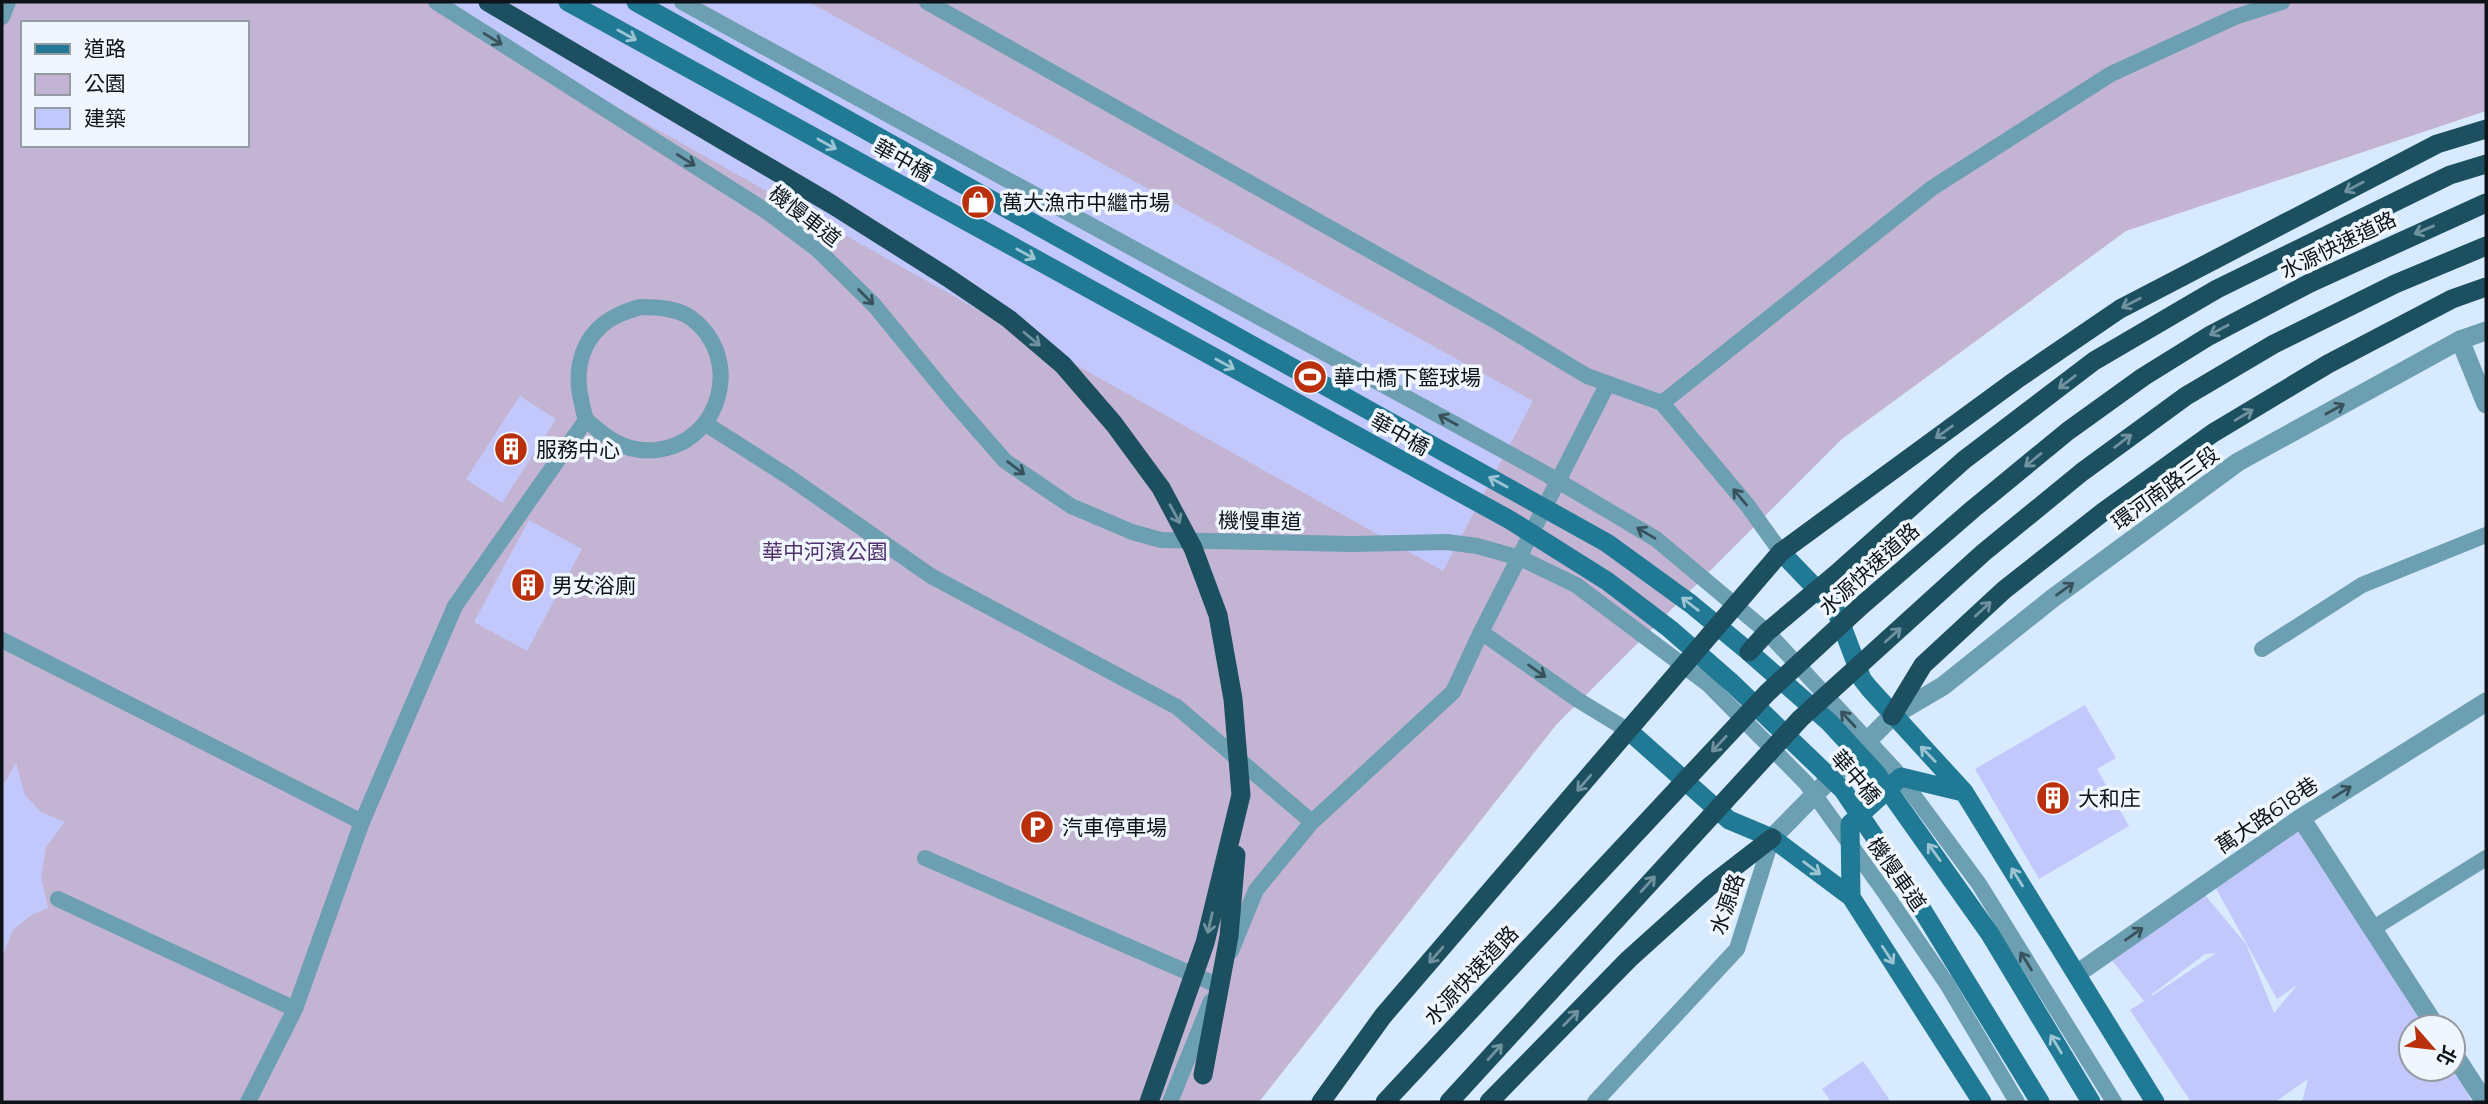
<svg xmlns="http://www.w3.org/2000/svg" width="2488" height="1104" font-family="Montserrat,'Noto Sans TC',sans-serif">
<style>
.green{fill:#c4b4d3;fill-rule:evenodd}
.building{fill:#c2c8fc;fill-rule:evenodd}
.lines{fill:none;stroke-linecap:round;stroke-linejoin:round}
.service{stroke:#6c9fb1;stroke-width:16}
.minor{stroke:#6c9fb1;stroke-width:19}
.tertiary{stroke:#6c9fb1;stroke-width:19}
.secondary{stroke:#207a95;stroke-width:19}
.trunk{stroke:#1c5060;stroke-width:19}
.oneway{stroke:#9cc4d3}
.oneway2{stroke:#38525d}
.oneway3{stroke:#70929f}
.labels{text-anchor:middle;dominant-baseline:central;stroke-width:7;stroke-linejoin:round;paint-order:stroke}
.street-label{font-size:21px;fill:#0d1319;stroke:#eff6fd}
.poi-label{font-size:21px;fill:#0d1319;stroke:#eff6fd;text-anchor:start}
.park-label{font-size:21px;fill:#51306b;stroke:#eff6fd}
</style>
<rect width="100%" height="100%" fill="#d8eafd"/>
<path class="green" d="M2,2H2486V111L2126,231L1842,439L1556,725L1259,1102H2ZM23,23H247V145H23Z"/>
<path class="building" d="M430,2H809L1533,401L1443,571Z
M520,396L556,419L502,503L466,479Z
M529,520L582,549L527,651L474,622Z
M2085,705L2116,758L2097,769L2129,826L2039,879L1975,769Z
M16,763L25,795L41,812L65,822L46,847L41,877L48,908L30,916L13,930L2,957V787Z
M2301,818L2434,1027H2411V1069H2453V1064L2472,1102H2302L2308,1079L2275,1102H2191L2130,1010L2144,1001L2111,959L2199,888L2246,944L2274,1013L2297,985L2277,999L2213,883ZM2216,953L2152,996L2151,995L2205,954Z
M1863,1061L1891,1102H1831L1822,1089Z"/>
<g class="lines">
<path class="service" d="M436,2L769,213L817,249L874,305L951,399L1005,461L1071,506L1132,532L1161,540L1352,544L1447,542L1477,546L1520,558L1576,585L1708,684L1806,783L1881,887L1947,984L2017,1102
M682,2L1548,475L1656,539L1767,632L1895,770L1979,884L2114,1102
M927,2L1494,320L1587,376L1662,403L1748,506L1781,552
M2,17L8,2
M640,307C657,307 677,308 691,318C744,357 722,443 656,450C633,452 616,445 598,430C595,427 589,423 586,419C584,415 583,408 582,404C575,378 578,349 598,329C610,317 624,312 640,307Z
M1662,403L1932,188L2111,74L2235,17L2282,2
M706,424L789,477L931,576L1177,707L1312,822
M1481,632L1578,700L1629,731
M2,640L362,822
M2262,649L2362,585L2486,535
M925,858L1217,985
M58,899L295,1009
M2372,929L2486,858
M1231,951L1256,890L1312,822L1453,692L1481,632L1607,385
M248,1102L295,1009L362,822L455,606L586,420
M1170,1102L1211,1001
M1595,1102L1737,949L1772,838"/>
<path class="minor" d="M2460,340L2486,404
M2301,818L2436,1027
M2078,973L2301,818L2486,702
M2453,1053L2485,1102"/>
<path class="tertiary" d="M1772,838L1892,716L1943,686L2053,598L2238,462L2460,340L2486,331"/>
<path class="secondary" d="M568,2L1510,520L1607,581L1670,629L1733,684L1843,790L1907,885L2040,1102
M636,2L1607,543L1691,604L1749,652L1829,722L1876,773L1990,934L2091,1102
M1781,552L1830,603L1837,613L1862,679L1869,688L1964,792L2155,1102
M1629,731L1729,820L1772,838L1851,897L1982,1102
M1851,897L1850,824L1901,777L1963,792"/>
<path class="trunk" d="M488,2L833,205L947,277L1009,319L1063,365L1114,424L1161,488L1193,548L1218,615L1233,699L1241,795L1205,943L1149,1102
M1749,652L1767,632L1836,574L1964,460L2094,361L2217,289L2450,175L2486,164
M1892,716L1923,665L2004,590L2103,512L2213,433L2328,364L2452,299L2486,287
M1203,1075L1229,936L1236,855
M1321,1102L1383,1016L1781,552L2016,380L2120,309L2437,144L2486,129
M1385,1102L1767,693L1861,606L1973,509L2068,431L2143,377L2209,336L2310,283L2486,203
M1449,1102L1800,719L1983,553L2082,472L2186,396L2274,344L2395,284L2486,246
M1489,1102L1629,959L1710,886L1772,838"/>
</g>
<defs><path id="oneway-shaft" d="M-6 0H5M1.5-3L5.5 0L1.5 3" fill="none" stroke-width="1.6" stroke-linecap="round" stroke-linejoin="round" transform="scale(1.75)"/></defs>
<g class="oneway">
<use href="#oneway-shaft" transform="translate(627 35) rotate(29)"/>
<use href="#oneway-shaft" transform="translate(827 144) rotate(29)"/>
<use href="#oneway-shaft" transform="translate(1026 254) rotate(29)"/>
<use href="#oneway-shaft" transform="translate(1225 364) rotate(29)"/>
<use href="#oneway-shaft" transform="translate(1498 482) rotate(-151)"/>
<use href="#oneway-shaft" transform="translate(1690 604) rotate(-142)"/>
<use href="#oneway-shaft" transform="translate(1928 754) rotate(-134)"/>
<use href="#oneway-shaft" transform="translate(1934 852) rotate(-126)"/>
<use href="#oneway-shaft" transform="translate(1812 868) rotate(37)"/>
<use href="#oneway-shaft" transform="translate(2017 877) rotate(-122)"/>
<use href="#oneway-shaft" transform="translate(1888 955) rotate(57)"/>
<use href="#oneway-shaft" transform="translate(2056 1044) rotate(-121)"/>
</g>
<g class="oneway2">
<use href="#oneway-shaft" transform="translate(493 39) rotate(32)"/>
<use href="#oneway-shaft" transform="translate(686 160) rotate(32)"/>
<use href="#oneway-shaft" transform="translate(866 297) rotate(45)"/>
<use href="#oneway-shaft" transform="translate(2335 409) rotate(-29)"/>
<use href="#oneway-shaft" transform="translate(1448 420) rotate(-151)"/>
<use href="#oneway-shaft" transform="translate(1016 468) rotate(37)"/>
<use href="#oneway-shaft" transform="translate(1740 497) rotate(-130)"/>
<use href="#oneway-shaft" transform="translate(1646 533) rotate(-149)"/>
<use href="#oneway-shaft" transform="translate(2065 589) rotate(-36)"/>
<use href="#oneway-shaft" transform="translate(1537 671) rotate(35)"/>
<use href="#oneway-shaft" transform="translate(1848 719) rotate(-133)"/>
<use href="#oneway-shaft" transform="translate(2342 792) rotate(-32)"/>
<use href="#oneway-shaft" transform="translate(2134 934) rotate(-35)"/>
<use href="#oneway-shaft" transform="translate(2026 961) rotate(-122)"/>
</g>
<g class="oneway3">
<use href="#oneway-shaft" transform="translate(2354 187) rotate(152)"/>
<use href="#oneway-shaft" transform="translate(2424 230) rotate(157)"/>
<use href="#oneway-shaft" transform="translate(2131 303) rotate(153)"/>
<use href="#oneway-shaft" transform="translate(2219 330) rotate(152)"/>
<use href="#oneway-shaft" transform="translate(1032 339) rotate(40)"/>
<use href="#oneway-shaft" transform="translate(2067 382) rotate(143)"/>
<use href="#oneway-shaft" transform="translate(2244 415) rotate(-31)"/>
<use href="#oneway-shaft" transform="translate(1944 432) rotate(144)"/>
<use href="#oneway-shaft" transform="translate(2123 441) rotate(-37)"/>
<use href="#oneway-shaft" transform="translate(2033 460) rotate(141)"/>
<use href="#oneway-shaft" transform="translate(1175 514) rotate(62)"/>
<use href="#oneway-shaft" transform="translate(1983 609) rotate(-43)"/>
<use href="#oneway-shaft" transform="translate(1893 635) rotate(-42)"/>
<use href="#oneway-shaft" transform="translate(1719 744) rotate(133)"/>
<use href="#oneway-shaft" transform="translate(1584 783) rotate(131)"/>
<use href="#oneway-shaft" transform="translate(1648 884) rotate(-48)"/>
<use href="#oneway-shaft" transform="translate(1210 923) rotate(103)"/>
<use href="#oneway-shaft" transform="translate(1436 955) rotate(131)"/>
<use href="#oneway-shaft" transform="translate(1571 1018) rotate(-45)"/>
<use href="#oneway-shaft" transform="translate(1495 1052) rotate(-48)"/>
</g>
<defs>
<g id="shop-disc" transform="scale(1.75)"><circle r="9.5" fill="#ba300c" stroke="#eff6fd"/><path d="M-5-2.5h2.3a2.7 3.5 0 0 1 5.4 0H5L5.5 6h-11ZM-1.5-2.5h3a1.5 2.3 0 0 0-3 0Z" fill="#fff"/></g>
<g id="stadium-disc" transform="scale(1.75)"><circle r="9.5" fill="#ba300c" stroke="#eff6fd"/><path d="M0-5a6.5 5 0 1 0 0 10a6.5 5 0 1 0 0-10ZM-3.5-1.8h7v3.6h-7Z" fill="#fff"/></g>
<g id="building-disc" transform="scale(1.75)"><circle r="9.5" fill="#ba300c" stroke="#eff6fd"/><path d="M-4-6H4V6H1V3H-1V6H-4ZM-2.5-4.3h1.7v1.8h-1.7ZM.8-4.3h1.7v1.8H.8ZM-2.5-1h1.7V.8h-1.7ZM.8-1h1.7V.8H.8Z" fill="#fff"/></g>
<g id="parking-disc" transform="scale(1.75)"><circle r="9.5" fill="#ba300c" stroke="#eff6fd"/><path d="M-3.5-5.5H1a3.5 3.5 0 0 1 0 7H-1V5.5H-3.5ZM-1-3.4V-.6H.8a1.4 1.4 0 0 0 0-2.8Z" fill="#fff"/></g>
</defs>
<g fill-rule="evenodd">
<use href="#shop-disc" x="978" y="202"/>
<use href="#stadium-disc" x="1310" y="377"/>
<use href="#building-disc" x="511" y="449"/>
<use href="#building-disc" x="528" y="585"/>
<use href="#building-disc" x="2053" y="798"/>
<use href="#parking-disc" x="1037" y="827"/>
</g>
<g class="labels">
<g class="street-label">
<text transform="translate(903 160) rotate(29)">華中橋</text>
<text transform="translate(805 216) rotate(38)">機慢車道</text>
<text transform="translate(2338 245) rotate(-26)">水源快速道路</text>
<text transform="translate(1400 434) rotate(29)">華中橋</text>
<text transform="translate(2165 488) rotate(-36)">環河南路三段</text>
<text transform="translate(1260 521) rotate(1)">機慢車道</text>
<text transform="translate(1869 569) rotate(-42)">水源快速道路</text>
<text transform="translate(1856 777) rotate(50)">華中橋</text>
<text transform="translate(2267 815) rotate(-34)">萬大路618巷</text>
<text transform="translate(1897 874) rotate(55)">機慢車道</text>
<text transform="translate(1727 904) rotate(-71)">水源路</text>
<text transform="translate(1471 975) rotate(-47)">水源快速道路</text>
</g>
<g class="poi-label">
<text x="1002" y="202">萬大漁市中繼市場</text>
<text x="1334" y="377">華中橋下籃球場</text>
<text x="536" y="449">服務中心</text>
<text x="552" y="585">男女浴廁</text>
<text x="2078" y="798">大和庄</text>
<text x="1062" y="827">汽車停車場</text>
</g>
<g class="park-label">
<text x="825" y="551">華中河濱公園</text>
</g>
</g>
<rect width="2488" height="1104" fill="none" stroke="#0d1319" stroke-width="7"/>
<rect x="21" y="21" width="228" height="126" fill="#eff6fd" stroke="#959ba2" stroke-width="2"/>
<rect x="35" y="44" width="35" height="10" fill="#207a95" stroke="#959ba2" stroke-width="2"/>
<text x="84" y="56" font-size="21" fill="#0d1319">道路</text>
<rect x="35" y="74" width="35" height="21" fill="#c4b4d3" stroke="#959ba2" stroke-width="2"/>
<text x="84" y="91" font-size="21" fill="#0d1319">公園</text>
<rect x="35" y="108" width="35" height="21" fill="#c2c8fc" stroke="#959ba2" stroke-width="2"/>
<text x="84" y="126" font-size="21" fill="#0d1319">建築</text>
<g transform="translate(2432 1048) rotate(118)"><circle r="33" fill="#eff6fd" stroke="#959ba2" stroke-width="2"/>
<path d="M0-5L12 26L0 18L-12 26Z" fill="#ba300c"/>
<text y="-10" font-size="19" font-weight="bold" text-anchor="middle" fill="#0d1319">北</text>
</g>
</svg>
